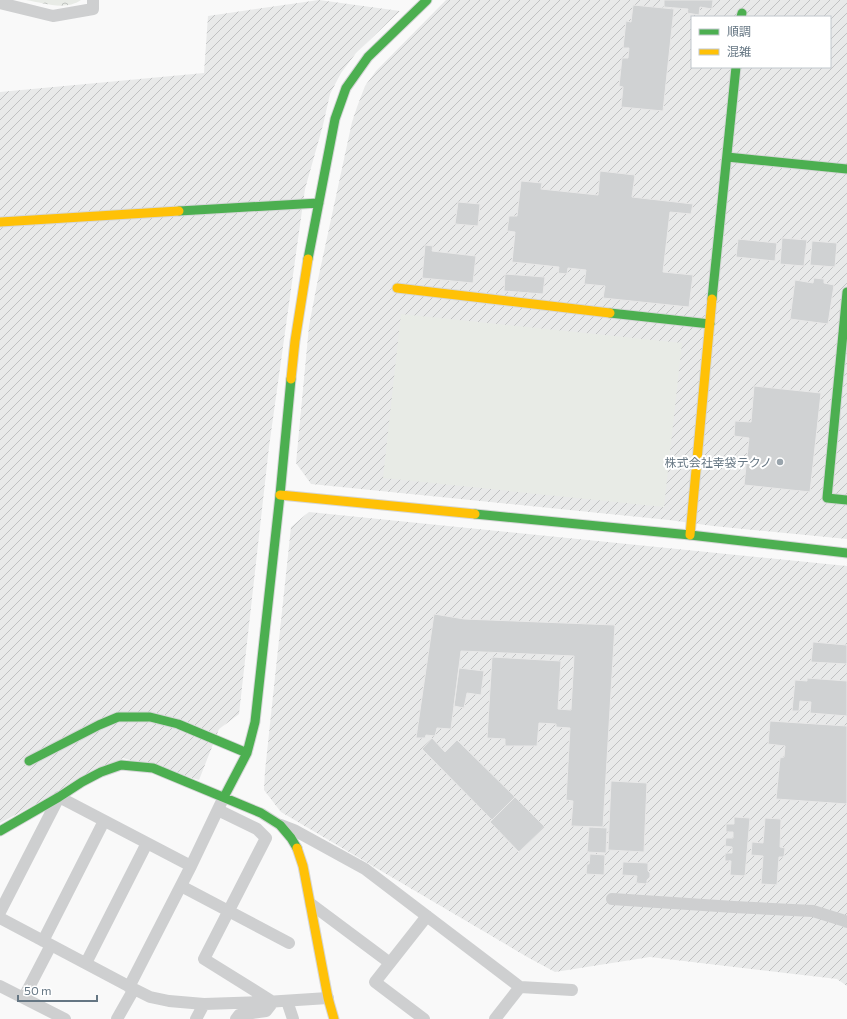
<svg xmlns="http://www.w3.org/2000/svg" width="847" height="1019" font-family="Commissioner,'Noto Sans JP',sans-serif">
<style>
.industrial{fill:url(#industrial-furrows);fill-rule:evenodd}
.park{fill:url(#park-crowns)}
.pitch{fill:#e8ebe6}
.building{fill:#d0d2d3;stroke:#e8e8e8}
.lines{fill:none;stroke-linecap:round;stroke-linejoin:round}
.fast-casing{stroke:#d5d6d7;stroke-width:11}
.slow-casing{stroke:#d5d6d7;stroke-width:11}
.street{stroke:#cecfd0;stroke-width:12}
.fast{stroke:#4caf50;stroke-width:9}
.slow{stroke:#ffc107;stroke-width:9}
.poi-dot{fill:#99a4ac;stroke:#fff;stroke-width:1.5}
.labels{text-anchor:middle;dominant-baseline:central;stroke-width:4;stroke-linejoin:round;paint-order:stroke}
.poi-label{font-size:12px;fill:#657683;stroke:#fff;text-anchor:end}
</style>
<defs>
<pattern id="industrial-furrows" width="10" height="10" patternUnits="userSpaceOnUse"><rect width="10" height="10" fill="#e8e9e9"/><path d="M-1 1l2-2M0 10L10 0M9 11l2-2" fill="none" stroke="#c0c1c2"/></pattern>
<pattern id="park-crowns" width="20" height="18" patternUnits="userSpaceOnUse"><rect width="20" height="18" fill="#e8ebe6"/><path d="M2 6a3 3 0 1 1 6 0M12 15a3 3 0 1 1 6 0" fill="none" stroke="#c0c3c0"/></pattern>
</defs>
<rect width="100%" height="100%" fill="#f9f9f9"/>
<path class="industrial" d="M319,0L400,11L356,53L341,73L330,94L323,125L305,189L269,447L239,714L219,729L199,780L123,758L0,823V92L204,73L208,16Z
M446,0H847V539L713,526L669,520L311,484L296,463L309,326L317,284L352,122L357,107L365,86L376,71ZM692,17H830V67H692Z
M309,512L847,566V986L837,979L650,957L555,972L529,958L281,812L264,790L265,771L291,527Z"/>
<path class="park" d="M26,0H81C65,11 44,3 26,0Z"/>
<path class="pitch" d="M401,314L682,343L664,507L383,478Z"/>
<path class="building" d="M664,0H713L712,9L700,7L699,15L687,13L688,9L664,7Z
M633,5L674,9L663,111L621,107L623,87L619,86L622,58H628L629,48H623L626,21L631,22Z
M600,171L635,175L632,197L693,204L691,214L670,212L663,272L693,275L689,307L603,298L605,286L584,284L586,270L568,268L567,274L558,273L559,267L512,262L515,232L507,231L509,216H517L521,181L542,183L541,189L598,195Z
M458,202L480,204L478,226L455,224Z
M782,238L807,240L804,266L780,264Z
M738,239L777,243L775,261L736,257Z
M812,241L837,243L835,267L810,265Z
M425,245L433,246L432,251L476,256L473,283L422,278Z
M505,274L545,277L543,294L504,291Z
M814,278L824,279V283L834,285L828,324L790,319L795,280L813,283Z
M754,386L821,393L810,492L744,485L749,438L734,436L735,421L751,422Z
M434,614L464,619L615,625L603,827L571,826L573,801L566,800L570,728L556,727V724L539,723L537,746H505V739L487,738L492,657L561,661L558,709L571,710L574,656L461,651L451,729L437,728L435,736L426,735L425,738H416Z
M813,642L847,645V664L811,662Z
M459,668L484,671L481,695L467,693L464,708L454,706Z
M807,678L847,681V716L810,713L811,702L800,701L799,711H792L795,680L807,681Z
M770,721L847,726V804L776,799L780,758L784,757L785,746L768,744Z
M432,738L445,752L457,740L515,797L492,820L422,749Z
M611,781L647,783L644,852L608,850Z
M515,797L545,827L519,852L490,822Z
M734,817L750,818L745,876L730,875L731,861H725V853H732V847L725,846L726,838H733V832H726V824H734Z
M765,818L781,819L780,847L785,848L784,857H779L777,885L761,884L763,856L751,855L752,842L763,843Z
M589,827L607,828L606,853L587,852Z
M590,854L605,855L604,875L586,874L587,864H589Z
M623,862L648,863V871L650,873V877L647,880V884L636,883L637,876L622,875Z"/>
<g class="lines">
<g class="fast-casing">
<path id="fast" d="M741,17L742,13
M727,157L847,169
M179,211L319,203
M308,259L335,119L346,88L368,57L427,0
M847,292L827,498L847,500
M712,299L736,67
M610,313L710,324
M475,514L690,535L847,553
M29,761L99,725L118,717H150L178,724L247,753
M224,797L247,753L255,722L280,495L291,379
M0,831L59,797L82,782L101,772L121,765L153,768L261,813L280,825L291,838L297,848"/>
</g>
<g class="slow-casing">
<path id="slow" d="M0,222L179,211
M397,288L610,313
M291,379L295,341L308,259
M280,495L475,514
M690,535L712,299
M297,848L303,866L328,998L334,1019"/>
</g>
<path class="street" d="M0,3L53,16L93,9V0
M218,810L257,829L266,838L204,959L273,1002L266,1011L239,1015L236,1019
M281,825L294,830L365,869L520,987L495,1019
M181,886L289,943
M612,899L734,907L813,911L842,920L847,922
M311,904L390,963
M0,912L59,797L191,866
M0,918L51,945L134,989L150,997L169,1001L204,1004L266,1002L328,998
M43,941L104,821
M86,963L147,843
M0,986L65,1019
M129,987L191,866L221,803
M520,987L572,990
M24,997L51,945
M287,1001L293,1019
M117,1019L134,989
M196,1019L204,1004
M424,1019L375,982L427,916"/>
<use href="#fast" class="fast"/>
<use href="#slow" class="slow"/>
</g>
<circle class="poi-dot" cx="780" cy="462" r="4"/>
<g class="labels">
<g class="poi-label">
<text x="772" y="462">株式会社幸袋テクノ</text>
</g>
</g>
<rect x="691" y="16" width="140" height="52" fill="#ffffff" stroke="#c1c8cd"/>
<rect x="699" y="29" width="20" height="6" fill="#4caf50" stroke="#c1c8cd"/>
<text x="727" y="36" font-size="12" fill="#657683">順調</text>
<rect x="699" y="49" width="20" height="6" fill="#ffc107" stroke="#c1c8cd"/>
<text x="727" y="56" font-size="12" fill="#657683">混雑</text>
<path d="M18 995v6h79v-6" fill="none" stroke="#657683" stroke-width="2"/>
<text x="24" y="995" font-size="12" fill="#657683" stroke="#ffffff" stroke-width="3" paint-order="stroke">50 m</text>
</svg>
